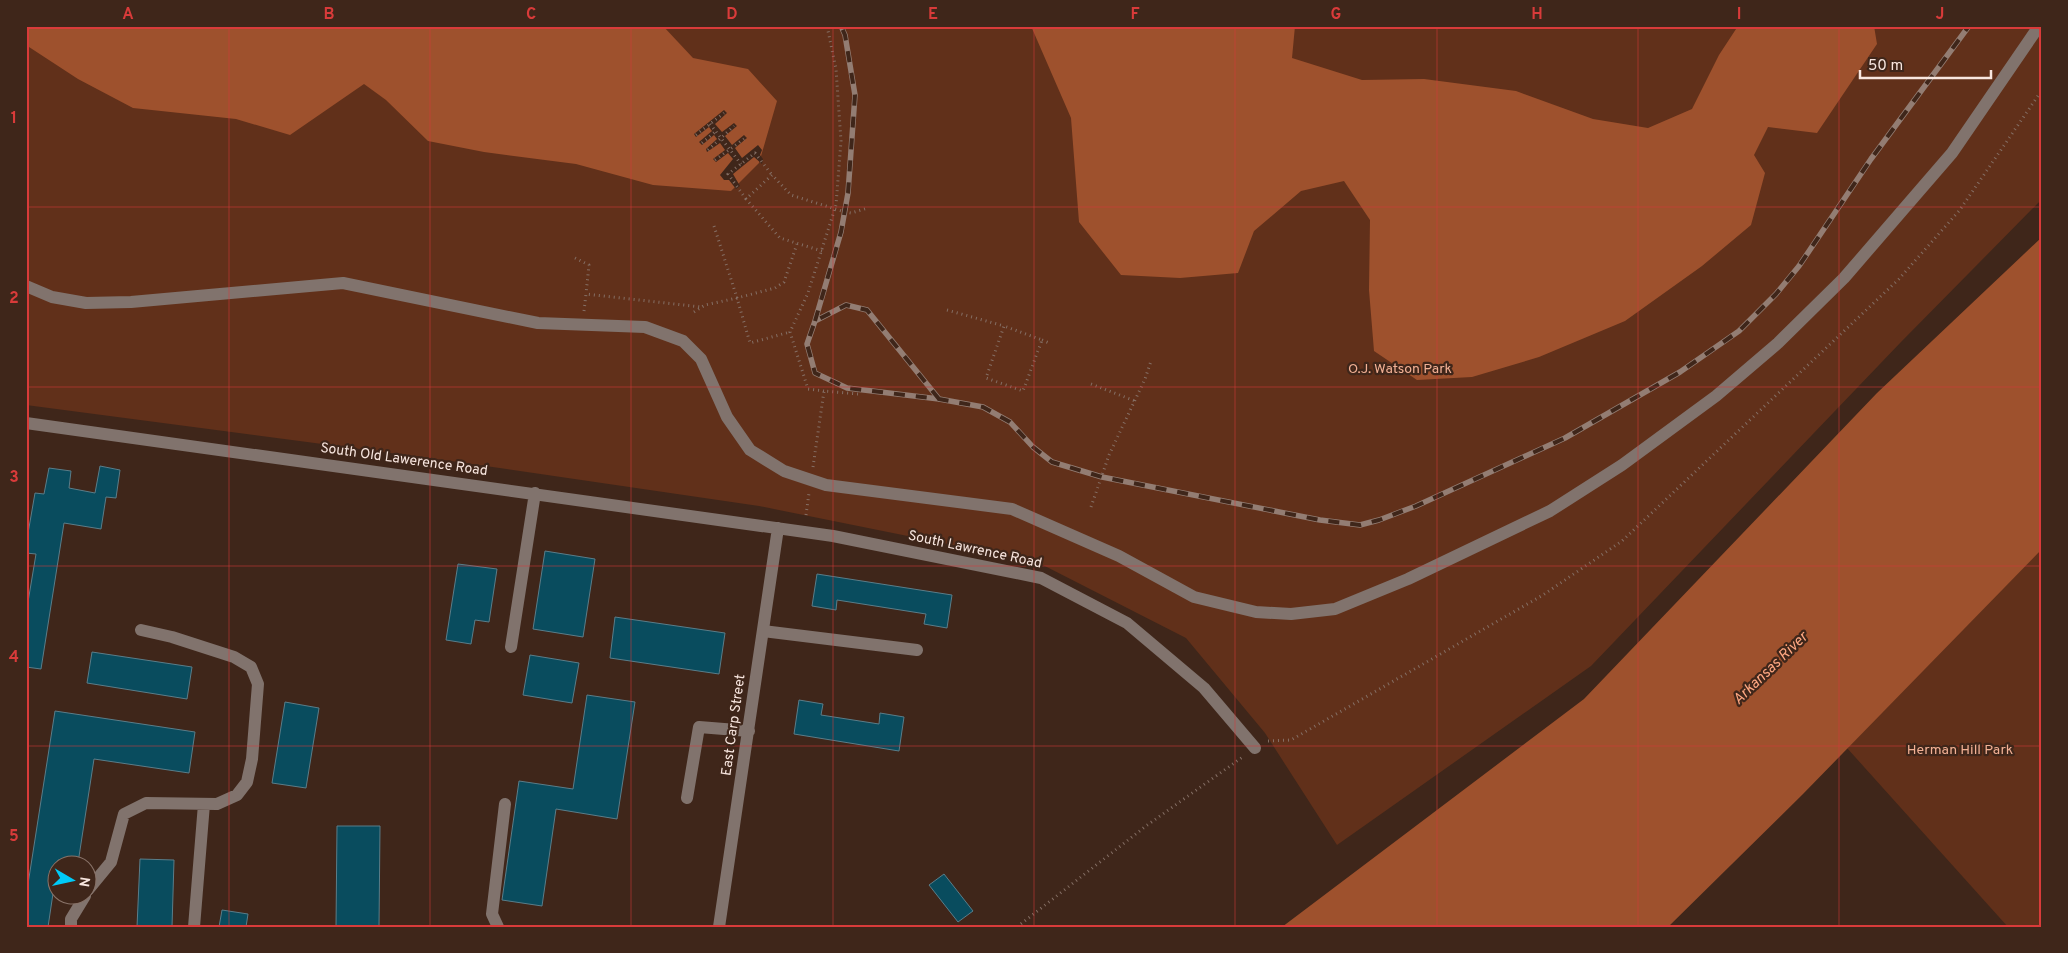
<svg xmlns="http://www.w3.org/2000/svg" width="2068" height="953" font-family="Overpass,sans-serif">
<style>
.green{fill:#61301a}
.water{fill:#9e512d}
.pier{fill:#3f261a}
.building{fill:#094c5e;stroke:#5a7d89}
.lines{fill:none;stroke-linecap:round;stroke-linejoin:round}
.path{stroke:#856f65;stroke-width:3;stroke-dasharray:1 4;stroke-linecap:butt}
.minor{stroke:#81736d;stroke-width:12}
.rail-casing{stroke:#937d73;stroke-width:5.5}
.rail{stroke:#3f261a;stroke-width:4;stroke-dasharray:11;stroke-linecap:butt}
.grid{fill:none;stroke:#d93b3a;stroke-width:1;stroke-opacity:0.55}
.labels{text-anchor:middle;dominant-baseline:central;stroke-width:4.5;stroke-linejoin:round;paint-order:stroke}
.park-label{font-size:14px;fill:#f3b195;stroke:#3f261a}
.street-label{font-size:14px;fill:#f8e6df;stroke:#3f261a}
.water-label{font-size:15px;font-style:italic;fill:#ffa882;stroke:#3f261a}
.neatline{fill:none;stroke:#d93b3a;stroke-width:2}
.grid-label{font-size:16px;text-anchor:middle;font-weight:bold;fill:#d93b3a}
</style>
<rect width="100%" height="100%" fill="#3f261a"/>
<path class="green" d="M26,26H2042V199L1901,342L1591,666L1337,845L1265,733L1186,638L1037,562L759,506L451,461L26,405Z
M2042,548V927H2008L1847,748Z"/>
<path class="water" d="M26,26H663L693,58L748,69L777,101L759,163L731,191L653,185L576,164L484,152L428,141L386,100L364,84L290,135L236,119L133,108L78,79L29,47Z
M1031,26H1295L1292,58L1362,80L1424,79L1516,91L1593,119L1648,128L1692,109L1719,55L1738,26H1874L1877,44L1817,133L1768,127L1754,155L1765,173L1751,225L1702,266L1625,321L1539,357L1472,377L1417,380L1374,351L1369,290L1370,220L1344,181L1301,191L1254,231L1238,273L1180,278L1121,275L1079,222L1071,118Z
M2042,237V549L1803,794L1668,927H1282L1584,699L1877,393Z"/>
<path class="pier" d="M724,110L727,113L715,124L722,132L734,123L737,126L725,136L732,145L744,135L747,138L735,148L742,158L758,145L762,150L760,155L763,159L762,164L754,157L733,174L740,186L736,189L729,180H724L720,175L733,159L728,153L716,162L713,159L725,150L720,143L707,152L706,149L717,139L714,135L702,145L699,142L712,131L709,127L696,137L694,134Z"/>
<path class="building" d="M100,466L120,470L116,498L106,497L101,529L64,523L41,669L26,667V614L36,554L26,553V545L35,493L44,494L49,468L71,471L69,488L95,493Z
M545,551L595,559L583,637L533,629Z
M458,564L497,569L489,622L475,620L471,644L446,640Z
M817,574L952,595L947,628L924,624L926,614L837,600L836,610L812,606Z
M615,617L725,633L719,674L610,658Z
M92,652L192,667L187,699L87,683Z
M530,655L579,663L572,703L523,695Z
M587,695L635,702L617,819L556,809L542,906L502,900L519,781L573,789Z
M799,700L823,704L821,715L879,724L880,713L904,717L899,751L794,734Z
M285,702L319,708L306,788L272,783Z
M55,711L195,732L189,773L94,759L78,863L58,860L48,927H26V897Z
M337,826H380L379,927H336Z
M140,859L174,860L172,927H137Z
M944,874L973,911L958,922L929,885Z
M222,910L248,914L246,927H219Z"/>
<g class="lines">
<path class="path" d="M710,124L741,164
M696,135L724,113
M702,143L716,131
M708,150L734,126
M715,160L744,139
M746,199L728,174L755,153L772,175
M714,226L737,298L775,288L784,282L797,244
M822,251L780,238L746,199L772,175L791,195L845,212L851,213L868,208
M575,258L589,265L586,294
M947,310L1004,326L986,378L1023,391L1042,340L1004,326
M584,311L586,294L701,307
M694,312L705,305L737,298L750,343L790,332
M1042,340L1049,343
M1091,384L1135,401
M824,391L808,389L790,332L808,293L836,205L841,141L836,69L827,26
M813,467L824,391L858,394
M1091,507L1109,455L1145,379L1151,361
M806,515L809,493
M1268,741L1291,740L1543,595L1622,541L1899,279L1959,211L2042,90
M1017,927L1146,826L1244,756"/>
<path class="minor" d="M26,286L52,297L86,303L131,302L343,283L538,323L645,327L683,341L701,359L727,417L750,450L784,471L826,485L1012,509L1119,556L1194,597L1256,612L1291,614L1335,609L1408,579L1550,511L1622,465L1716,396L1778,343L1844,278L1952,153L2039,26
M26,423L833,536L1041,578L1127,623L1204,688L1255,748
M763,631L917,650
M511,647L535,493
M687,798L699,727L749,731
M88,890L111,862L124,814L146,803L217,804L237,795L247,782L252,759L258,684L251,667L234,657L172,637L141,630
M71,927V919L85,896
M194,927L204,804
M498,927L492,914L505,804
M719,927L778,528"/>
<g class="rail-casing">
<path id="rail" d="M815,321L841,232L848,193L855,95L845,35L841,26
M939,399L867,310L846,305L815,321L807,344L815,373L847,388L939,399L983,407L1010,422L1033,447L1052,462L1102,477L1320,520L1360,525L1379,520L1416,506L1565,438L1680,372L1739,331L1776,294L1799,266L1871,159L1969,26"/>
</g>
<use href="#rail" class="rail"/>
</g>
<path class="grid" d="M229,26V927M430,26V927M631,26V927M833,26V927M1034,26V927M1235,26V927M1437,26V927M1638,26V927M1839,26V927M26,207H2042M26,387H2042M26,566H2042M26,746H2042"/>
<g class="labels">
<g class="park-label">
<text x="1400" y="369">O.J. Watson Park</text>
<text x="1960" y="750">Herman Hill Park</text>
</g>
<g class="street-label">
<text transform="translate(404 460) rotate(8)">South Old Lawerence Road</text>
<text transform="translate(975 550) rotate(12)">South Lawrence Road</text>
<text transform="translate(734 725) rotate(-82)">East Carp Street</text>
</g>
<g class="water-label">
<text transform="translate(1771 669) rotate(-44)">Arkansas River</text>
</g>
</g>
<rect width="2068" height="953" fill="none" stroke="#3f261a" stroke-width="55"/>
<g transform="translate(72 880) rotate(99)"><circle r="24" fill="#3f261a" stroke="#897369"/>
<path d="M0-4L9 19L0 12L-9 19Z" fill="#00cbf8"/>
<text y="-8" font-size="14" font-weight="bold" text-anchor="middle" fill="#f8e6df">N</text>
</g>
<path d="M1860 70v8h131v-8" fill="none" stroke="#f8e6df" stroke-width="2.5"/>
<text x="1868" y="70" font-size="15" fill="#f8e6df" stroke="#3f261a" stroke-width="4" paint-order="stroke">50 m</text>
<rect x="28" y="28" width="2012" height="898" class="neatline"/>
<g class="grid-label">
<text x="128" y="19">A</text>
<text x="329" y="19">B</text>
<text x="531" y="19">C</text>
<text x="732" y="19">D</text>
<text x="933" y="19">E</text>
<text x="1135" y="19">F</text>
<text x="1336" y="19">G</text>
<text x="1537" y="19">H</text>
<text x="1739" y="19">I</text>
<text x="1940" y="19">J</text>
<text x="14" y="123">1</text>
<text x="14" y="303">2</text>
<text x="14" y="482">3</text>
<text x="14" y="662">4</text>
<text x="14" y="841">5</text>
</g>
</svg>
